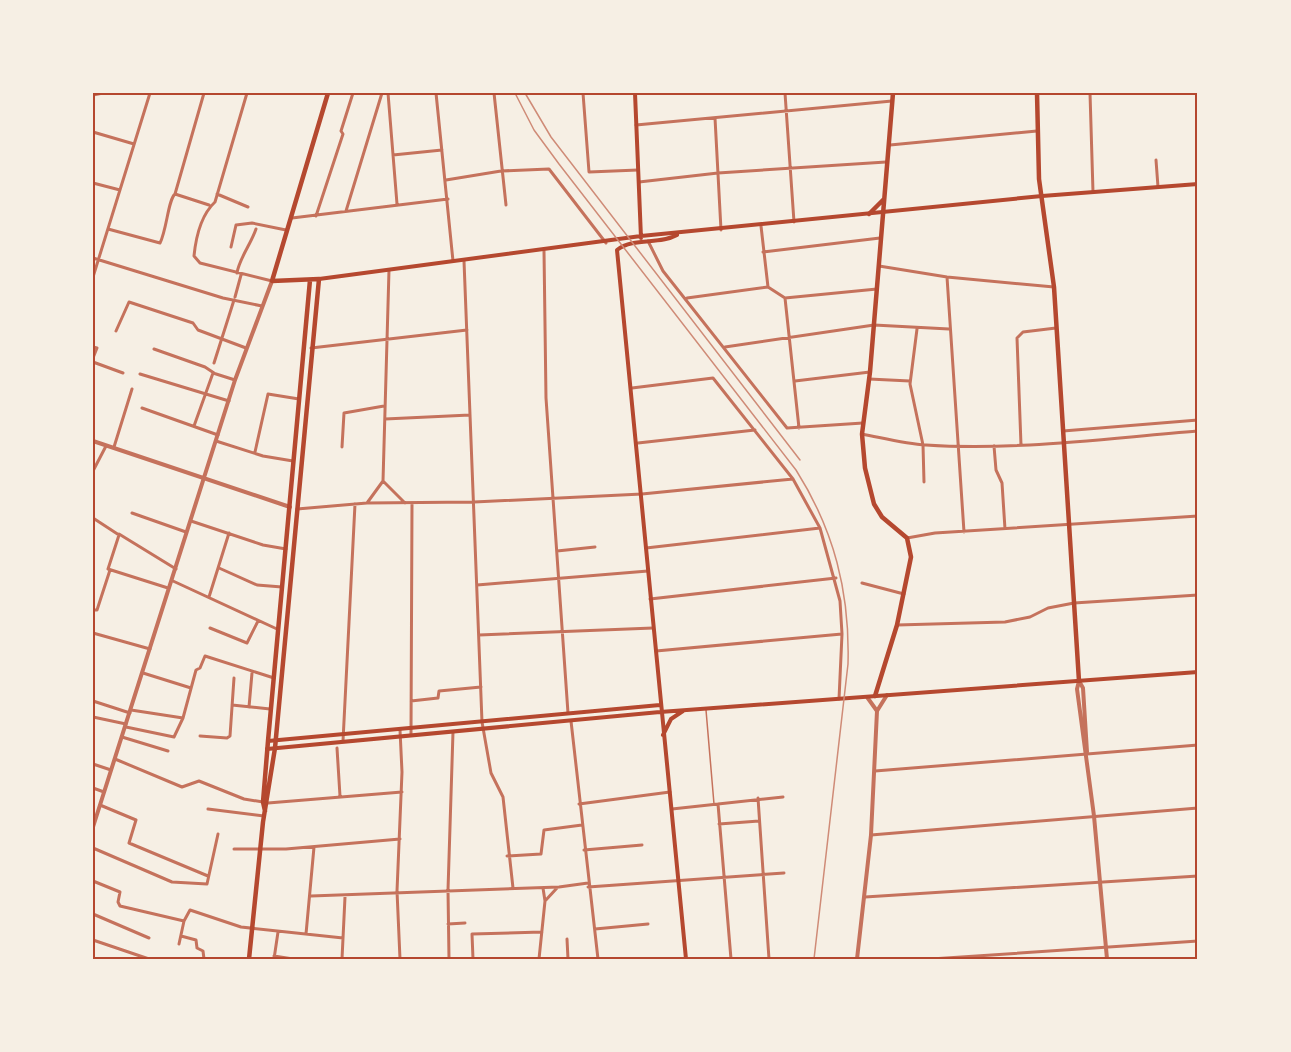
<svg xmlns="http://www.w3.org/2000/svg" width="1291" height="1052" font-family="Rubik,sans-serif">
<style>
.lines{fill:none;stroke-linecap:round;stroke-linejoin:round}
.service{stroke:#c5725c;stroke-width:1.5}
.minor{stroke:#c5725c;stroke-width:3}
.tertiary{stroke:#c5725c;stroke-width:4}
.secondary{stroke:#b5482f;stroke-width:4}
.primary{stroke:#b5482f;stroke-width:4.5}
.rail{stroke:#cf8b77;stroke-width:1.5}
.neatline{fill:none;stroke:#b5482f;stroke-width:2}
</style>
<rect width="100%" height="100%" fill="#f6efe4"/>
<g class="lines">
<path class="service" d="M706,710L714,804"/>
<path class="minor" d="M247,93L215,202C201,215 196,236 194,256L200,263L272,281
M388,93L397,204
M436,93L453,261
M494,93L506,205
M583,93L589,172L638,170
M785,93L794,222
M1090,93L1093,192
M93,95L103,93
M715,118L721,230
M636,125L892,101
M93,132L134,144
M890,145L1037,131
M393,155L442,150
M1156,160L1158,187
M446,180L501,171L549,169L606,243
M639,182L718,173L886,162
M93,183L120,190
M175,194L209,205
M217,194L248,207
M346,211L382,93
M316,216L343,134L341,131L353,93
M292,218L448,199
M761,226L768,287L785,298
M108,229L160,243C167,229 168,200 175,194L204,93
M648,241L663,271L787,428L863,423
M231,247L236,225L252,223L286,230
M544,251L546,398L568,713
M763,252L880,238
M93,258L223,298L262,306
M464,261L482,722L491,773L503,797L513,888
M879,266L947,277L1054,287
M237,273C239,259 251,244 256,229
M93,277L150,93
M947,277L964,532
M235,297L241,275
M687,298L768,287
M785,298L799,428
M785,298L877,289
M917,329L910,384L923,445L924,482
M116,331L129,302L193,323L198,330L246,348
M93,347L97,348L93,358
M725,347L874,325L949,329
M311,348L467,330
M154,349L205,367L214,373
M93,362L123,373
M214,363L234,300
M140,374L229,401
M869,379L910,381
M795,381L870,372
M632,388L713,378L793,479L820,528L840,601L842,634L839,699
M142,408L218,435
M385,419L470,415
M194,426L213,373L235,380
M1063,431L1198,420
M862,434C883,438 905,444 926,445C1016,451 1108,438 1198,431
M216,441L263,456L293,461
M638,443L755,430
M1021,445L1017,338L1023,332L1056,328
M994,446L996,470L1002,483L1005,529
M114,447L132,389
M342,447L344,413L384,406
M255,452L268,394L299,399
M93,471L106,446
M383,481L405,503
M367,503L383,481L389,270
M297,509L367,503L474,502L642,494L793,479
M132,513L186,532
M93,518L119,535L108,569L168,588
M191,521L263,545L286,549
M119,534L176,569
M907,538L935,533L1198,516
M646,548L820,528
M557,551L595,547
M219,568L257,585L282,587
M173,581L277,629
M862,583L904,594
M477,585L648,571
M209,597L229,533
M650,599L836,578
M93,610H97L110,570
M897,625L1005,622L1030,617L1048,608L1074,603L1198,595
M210,628L247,643L258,621
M93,633L150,649
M479,635L653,628
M656,651L842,634
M143,673L191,688
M93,701L130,713
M411,701L438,698L439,691L481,687
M232,705L270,709
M249,707L252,673
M131,710L183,718
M93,717L126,724
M571,721L598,959
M126,727L174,737L183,718L196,670L200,668L205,656L274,678
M400,730L402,772L397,891L400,959
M411,735L412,503
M200,736L227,738L230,736L234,678
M122,737L168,751
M343,741L355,504
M337,748L340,796
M115,759L182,787L199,781L244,799L263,802
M93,764L111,770
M875,771L1198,745
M93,788L104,792
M758,798L769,959
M268,803L402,792
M579,804L670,792
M718,804L731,959
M100,805L136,820L129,843L208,876
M208,809L264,816
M672,809L783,797
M719,824L759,821
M871,835L1198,808
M93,848L172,882L207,884L218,834
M234,849H286L400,839
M584,850L642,845
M507,856L541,854L544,830L582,825
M93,881L120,892L118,902L120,906L184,921L179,944
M588,887L784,873
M311,896L559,887L588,883
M865,897L1198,876
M545,901L557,888
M93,914L149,938
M184,921L190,910L241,927L343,938
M448,924L465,923
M595,929L648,924
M306,934L314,847
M181,936L196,940L197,948L203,951L204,959
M567,939L568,959
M93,940L149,959
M274,956L293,959
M274,959L278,932
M342,959L345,897
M449,959L448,890L453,732
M473,959L472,934L542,932
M539,959L545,901L543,888
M931,959L1198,941"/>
<path class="tertiary" d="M93,441L290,507
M1079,681L1077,689L1094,816L1107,959
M1079,681L1083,688L1087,752
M867,697L877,711
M93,827L235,380L272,281
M857,959L871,835L877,711L887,695"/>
<path class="secondary" d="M635,93L641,238
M677,235C659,245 634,237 617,250L686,959
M319,279L641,236L1042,196L1198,184
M663,735L671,719L683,711
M268,741L660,705
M267,749L660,712L1198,672"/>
<path class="primary" d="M1037,93L1039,179L1054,287L1079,681
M869,214L883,200
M875,696L897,625L911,557L907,538L882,517L874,504L865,468L862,434L870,372L893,93
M265,811L263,802L268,741L310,280
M249,959L263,822L275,748L319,279L272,281L328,93"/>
<path class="rail" d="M515,93L534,130L559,164L796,470C834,530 850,592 848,664L814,959
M525,93L551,137L800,460"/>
</g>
<rect width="1291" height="1052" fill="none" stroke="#f6efe4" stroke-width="189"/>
<rect x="94" y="94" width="1102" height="864" class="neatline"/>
</svg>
